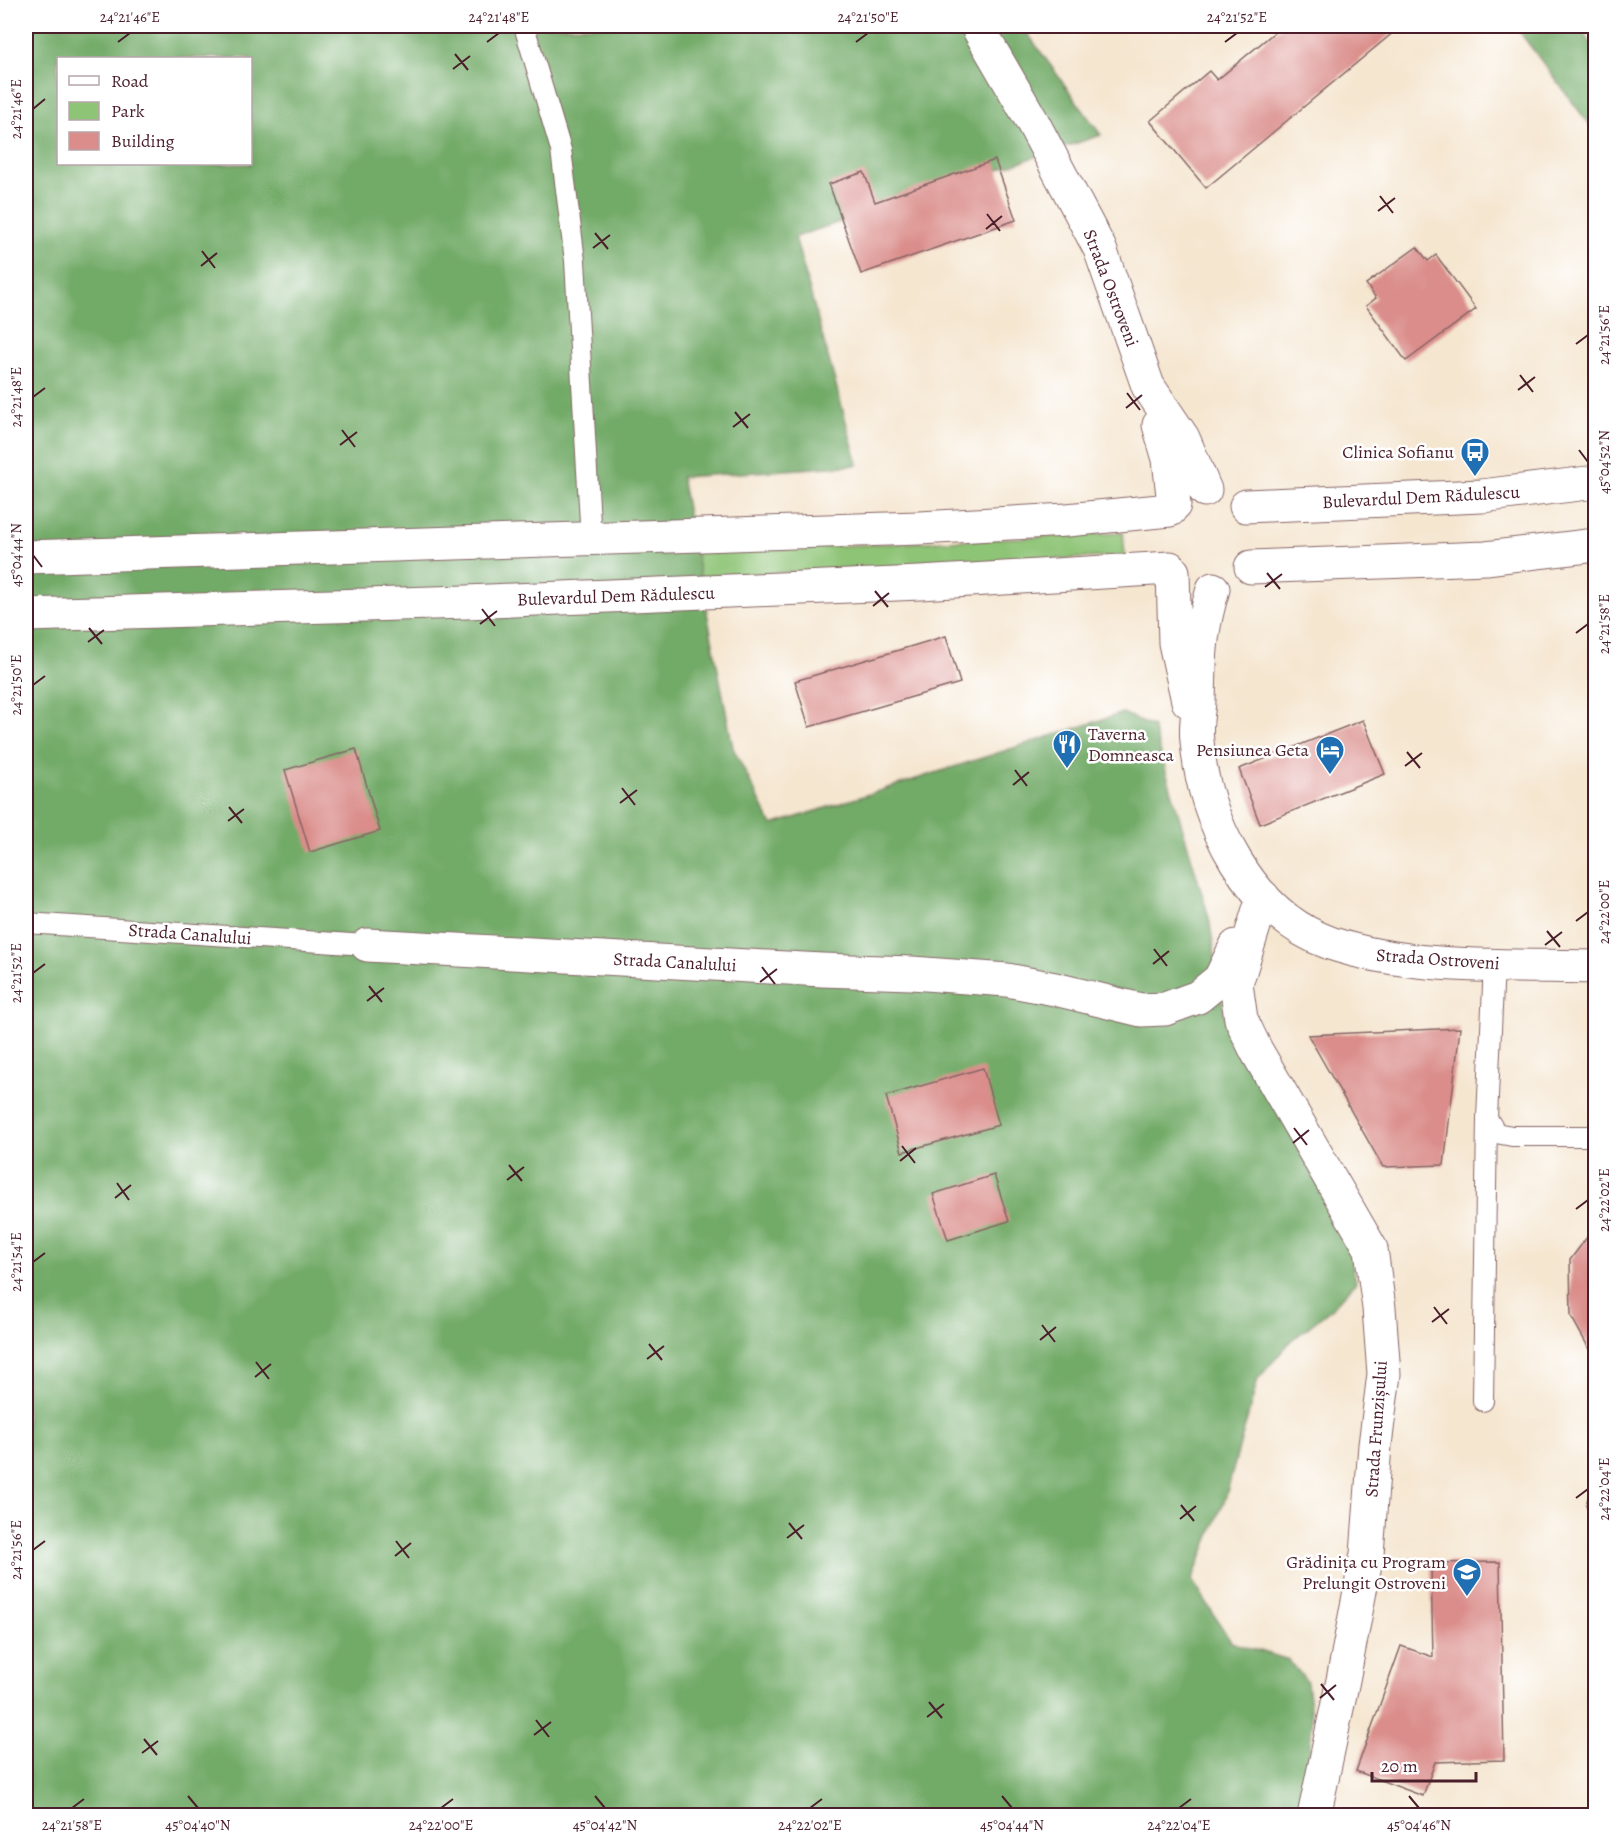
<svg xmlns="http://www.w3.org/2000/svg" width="1621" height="1841" font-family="Alegreya,serif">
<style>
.green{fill:#8ec476;stroke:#6c7250;stroke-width:1.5}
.forest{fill:#72aa67;stroke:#5e6449;stroke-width:1.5;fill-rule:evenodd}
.building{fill:#da8d8a}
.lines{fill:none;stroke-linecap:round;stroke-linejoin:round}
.lane-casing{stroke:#866565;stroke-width:22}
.street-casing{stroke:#866565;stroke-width:35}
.secondary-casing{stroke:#866565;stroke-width:35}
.lane{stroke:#fff;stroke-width:20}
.street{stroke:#fff;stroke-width:33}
.secondary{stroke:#fff;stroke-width:33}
.ticks{fill:none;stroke:#4a1f2b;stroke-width:2}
.labels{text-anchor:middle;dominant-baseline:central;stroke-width:5;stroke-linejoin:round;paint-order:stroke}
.street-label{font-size:18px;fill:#4a1f2b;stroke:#fff}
.poi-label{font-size:18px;fill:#4a1f2b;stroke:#fff;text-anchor:end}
.neatline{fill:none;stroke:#4a1f2b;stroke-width:2}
.ticks-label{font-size:15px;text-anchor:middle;fill:#4a1f2b}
</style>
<rect width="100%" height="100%" fill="#fff"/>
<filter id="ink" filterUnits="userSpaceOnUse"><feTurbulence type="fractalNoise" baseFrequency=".0167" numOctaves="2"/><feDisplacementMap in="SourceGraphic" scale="12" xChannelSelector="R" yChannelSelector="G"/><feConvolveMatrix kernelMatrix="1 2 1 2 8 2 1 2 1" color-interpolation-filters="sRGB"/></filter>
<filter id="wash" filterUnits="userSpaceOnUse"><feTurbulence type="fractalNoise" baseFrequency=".008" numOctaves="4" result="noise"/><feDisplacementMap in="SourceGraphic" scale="24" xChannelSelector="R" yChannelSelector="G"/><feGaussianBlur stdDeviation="1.35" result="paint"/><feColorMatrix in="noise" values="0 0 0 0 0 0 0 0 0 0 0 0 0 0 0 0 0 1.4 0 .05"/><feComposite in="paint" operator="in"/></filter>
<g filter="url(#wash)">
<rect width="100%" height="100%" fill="#f5e6d0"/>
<path class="green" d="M1123,533L1125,556L581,582L576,558Z"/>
<path class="forest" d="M26,26H1022L1101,135L795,237L858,465L681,477L733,748L772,825L1123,713L1153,727L1209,918L1229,1043L1274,1102L1347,1239L1356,1282L1331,1309L1290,1342L1258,1379L1225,1499L1192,1580L1231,1642L1289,1660L1307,1682L1312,1723L1305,1815L26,1816ZM58,58H250V164H58Z
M1515,26H1577L1595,48V132Z"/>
<g id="blocks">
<path class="building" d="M1282,26H1401L1206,188L1150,121L1209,71L1217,80Z
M995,160L1016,220L861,274L829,184L864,172L875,202Z
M1417,247L1428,261L1436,255L1476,309L1406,361L1366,306L1376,298L1366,284Z
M946,636L960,683L809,727L795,681Z
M1363,720L1385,774L1260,824L1239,769Z
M356,749L380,831L310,852L285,770Z
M1460,1028L1444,1165L1383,1167L1308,1035Z
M983,1068L999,1125L902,1152L886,1096Z
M994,1175L1009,1221L948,1240L933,1194Z
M1596,1225V1361L1571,1316L1570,1260Z
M1596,1470V1535H1595L1586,1505Z
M1500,1562L1504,1760L1435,1762L1423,1796L1356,1771L1401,1646L1433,1657L1431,1563Z"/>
</g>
</g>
<g filter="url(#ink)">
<use href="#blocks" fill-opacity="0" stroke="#866565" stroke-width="1.5"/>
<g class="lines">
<g class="lane-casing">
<path id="lane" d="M524,26L561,150L575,261L591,540
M26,923L367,945
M1487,1118L1496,1133L1512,1136H1596
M1483,1401L1487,1118L1494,964"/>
</g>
<g class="street-casing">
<path id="street" d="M1263,897L1236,984L1241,1019L1256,1050L1371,1249L1379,1308L1384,1374L1375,1445L1367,1554L1343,1680L1314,1816
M367,945L822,970L912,973L1007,980L1055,989L1141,1010L1165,1009L1198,997L1220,979L1236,946"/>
</g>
<g class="secondary-casing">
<path id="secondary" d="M977,26L1031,119L1100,249L1148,386L1183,438L1205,490
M1159,425L1169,459L1174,505
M1246,506L1482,496L1596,482
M26,557L919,528L1067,520L1170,510
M1251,567L1486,558L1596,545
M1173,572L1175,643L1188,701
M1213,589C1209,603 1205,618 1203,633C1199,655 1200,678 1199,701C1198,714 1195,728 1197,741C1203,821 1251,915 1330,943C1408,970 1513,965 1596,967
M26,615L466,602L920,583L1170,568"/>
</g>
<use href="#lane" class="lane"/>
<use href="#street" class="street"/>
<use href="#secondary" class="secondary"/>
</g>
</g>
<path class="ticks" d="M118,42L130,33M487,42L499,33M856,42L868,33M1225,42L1237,33M455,54L468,70M453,69L470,56M33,109L45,99M1380,196L1393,213M1378,211L1395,198M987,214L1000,231M986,229L1002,216M595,233L608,249M593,248L610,235M202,251L215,268M201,266L217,253M1576,344L1588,335M1520,375L1533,392M1518,390L1535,377M1127,393L1140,410M33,397L45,388M1126,408L1142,395M735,412L748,428M733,427L750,414M342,430L355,447M340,445L357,432M1579,450L1588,462M33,555L42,567M1267,573L1280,589M1265,587L1282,574M875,591L888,607M873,606L889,593M482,609L495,626M480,624L497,611M89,628L102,644M1576,633L1588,624M88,642L104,630M33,685L45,676M1407,752L1420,768M1405,766L1422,753M1015,770L1027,786M1013,785L1029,772M622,788L635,805M620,803L637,790M229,807L242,823M228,821L244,809M1576,921L1588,912M1547,931L1560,947M1545,945L1562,932M1154,949L1167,966M1153,964L1169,951M762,967L775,984M33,973L45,964M760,982L777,969M369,986L382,1002M367,1001L384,988M1294,1128L1307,1145M1293,1143L1309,1130M902,1146L915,1163M900,1161L916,1148M509,1165L522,1181M507,1180L524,1167M117,1183L129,1200M115,1198L131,1185M1576,1209L1588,1200M33,1262L45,1253M1434,1307L1447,1324M1432,1322L1449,1309M1042,1325L1055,1342M1040,1340L1056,1327M649,1344L662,1360M647,1359L664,1346M256,1362L269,1379M255,1377L271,1364M1576,1498L1588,1489M1181,1505L1194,1521M1180,1519L1196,1506M789,1523L802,1539M787,1538L804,1525M396,1541L409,1558M33,1550L45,1541M395,1556L411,1543M1321,1684L1334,1700M1320,1698L1336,1685M929,1702L942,1718M927,1717L944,1704M536,1720L549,1737M534,1735L551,1722M144,1739L157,1755M142,1753L158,1741M188,1796L198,1808M595,1796L605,1808M1002,1796L1012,1808M1409,1796L1419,1808M72,1808L84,1799M441,1808L453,1799M810,1808L822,1799M1179,1808L1191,1799"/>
<defs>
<g id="bus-pin" transform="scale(1.5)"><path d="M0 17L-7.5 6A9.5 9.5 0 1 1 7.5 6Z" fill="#1f6fb2" stroke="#fff"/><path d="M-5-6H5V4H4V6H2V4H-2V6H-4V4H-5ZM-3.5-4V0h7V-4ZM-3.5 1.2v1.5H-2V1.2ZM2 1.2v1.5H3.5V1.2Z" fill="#fff"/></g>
<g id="restaurant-pin" transform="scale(1.5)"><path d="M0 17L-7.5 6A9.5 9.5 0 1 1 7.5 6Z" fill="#1f6fb2" stroke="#fff"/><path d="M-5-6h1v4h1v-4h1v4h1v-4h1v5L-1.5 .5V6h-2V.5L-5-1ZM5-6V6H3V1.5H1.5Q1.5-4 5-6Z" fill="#fff"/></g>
<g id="hotel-pin" transform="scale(1.5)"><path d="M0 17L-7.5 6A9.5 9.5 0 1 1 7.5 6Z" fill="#1f6fb2" stroke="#fff"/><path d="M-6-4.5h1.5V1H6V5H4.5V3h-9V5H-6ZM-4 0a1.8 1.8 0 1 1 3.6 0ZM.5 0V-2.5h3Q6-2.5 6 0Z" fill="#fff"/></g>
<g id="school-pin" transform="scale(1.5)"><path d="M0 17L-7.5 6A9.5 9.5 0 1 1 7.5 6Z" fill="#1f6fb2" stroke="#fff"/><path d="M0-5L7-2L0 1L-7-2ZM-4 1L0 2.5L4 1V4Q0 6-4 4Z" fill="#fff"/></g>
</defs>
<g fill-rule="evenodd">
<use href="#bus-pin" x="1475" y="452"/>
<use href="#restaurant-pin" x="1067" y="744"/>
<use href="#hotel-pin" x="1330" y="750"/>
<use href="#school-pin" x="1467" y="1572"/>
</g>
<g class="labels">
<g class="street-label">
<text transform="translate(1111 288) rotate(69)">Strada Ostroveni</text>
<text transform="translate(1421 497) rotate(-3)">Bulevardul Dem Rădulescu</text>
<text transform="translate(616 596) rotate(-2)">Bulevardul Dem Rădulescu</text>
<text transform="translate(190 934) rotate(4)">Strada Canalului</text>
<text transform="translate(1438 959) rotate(4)">Strada Ostroveni</text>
<text transform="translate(675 962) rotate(3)">Strada Canalului</text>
<text transform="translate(1376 1429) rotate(-86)">Strada Frunzișului</text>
</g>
<g class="poi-label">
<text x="1454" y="452">Clinica Sofianu</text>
<text x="1088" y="734" text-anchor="start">Taverna<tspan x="1088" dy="21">Domneasca</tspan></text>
<text x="1309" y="750">Pensiunea Geta</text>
<text x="1446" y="1562">Grădinița cu Program<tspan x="1446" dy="21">Prelungit Ostroveni</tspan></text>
</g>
</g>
<rect width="1621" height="1841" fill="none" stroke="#fff" stroke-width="66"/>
<rect x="57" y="57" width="195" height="108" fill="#ffffff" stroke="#b7a5aa" stroke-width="1.5"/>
<rect x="69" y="76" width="30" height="9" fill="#ffffff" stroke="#b7a5aa" stroke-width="1.5"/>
<text x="111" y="87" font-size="18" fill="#4a1f2b">Road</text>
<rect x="69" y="102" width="30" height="18" fill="#8ec476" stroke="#b7a5aa" stroke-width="1.5"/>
<text x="111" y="117" font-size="18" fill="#4a1f2b">Park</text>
<rect x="69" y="132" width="30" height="18" fill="#da8d8a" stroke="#b7a5aa" stroke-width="1.5"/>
<text x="111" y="147" font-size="18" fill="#4a1f2b">Building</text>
<path d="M1372 1772v9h104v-9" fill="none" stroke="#4a1f2b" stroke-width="3"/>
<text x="1381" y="1772" font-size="18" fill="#4a1f2b" stroke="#ffffff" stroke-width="4.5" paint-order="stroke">20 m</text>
<rect x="33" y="33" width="1555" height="1775" class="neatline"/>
<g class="ticks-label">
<text x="130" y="22">24°21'46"E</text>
<text x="499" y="22">24°21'48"E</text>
<text x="868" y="22">24°21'50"E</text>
<text x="1237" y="22">24°21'52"E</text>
<text transform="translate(16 109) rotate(-90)" y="5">24°21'46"E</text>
<text transform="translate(1604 335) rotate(-90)" y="5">24°21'56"E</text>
<text transform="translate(16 397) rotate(-90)" y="5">24°21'48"E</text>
<text transform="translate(1604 462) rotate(-90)" y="5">45°04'52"N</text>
<text transform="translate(16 555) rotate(-90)" y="5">45°04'44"N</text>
<text transform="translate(1604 624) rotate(-90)" y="5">24°21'58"E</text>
<text transform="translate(16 685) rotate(-90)" y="5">24°21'50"E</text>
<text transform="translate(1604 912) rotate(-90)" y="5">24°22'00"E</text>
<text transform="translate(16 973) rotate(-90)" y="5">24°21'52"E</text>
<text transform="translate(1604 1200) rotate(-90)" y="5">24°22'02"E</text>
<text transform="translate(16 1262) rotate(-90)" y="5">24°21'54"E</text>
<text transform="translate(1604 1489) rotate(-90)" y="5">24°22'04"E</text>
<text transform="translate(16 1550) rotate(-90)" y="5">24°21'56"E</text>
<text x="72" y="1830">24°21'58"E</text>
<text x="198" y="1830">45°04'40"N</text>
<text x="441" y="1830">24°22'00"E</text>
<text x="605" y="1830">45°04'42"N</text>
<text x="810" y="1830">24°22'02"E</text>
<text x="1012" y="1830">45°04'44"N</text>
<text x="1179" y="1830">24°22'04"E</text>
<text x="1419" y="1830">45°04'46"N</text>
</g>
</svg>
